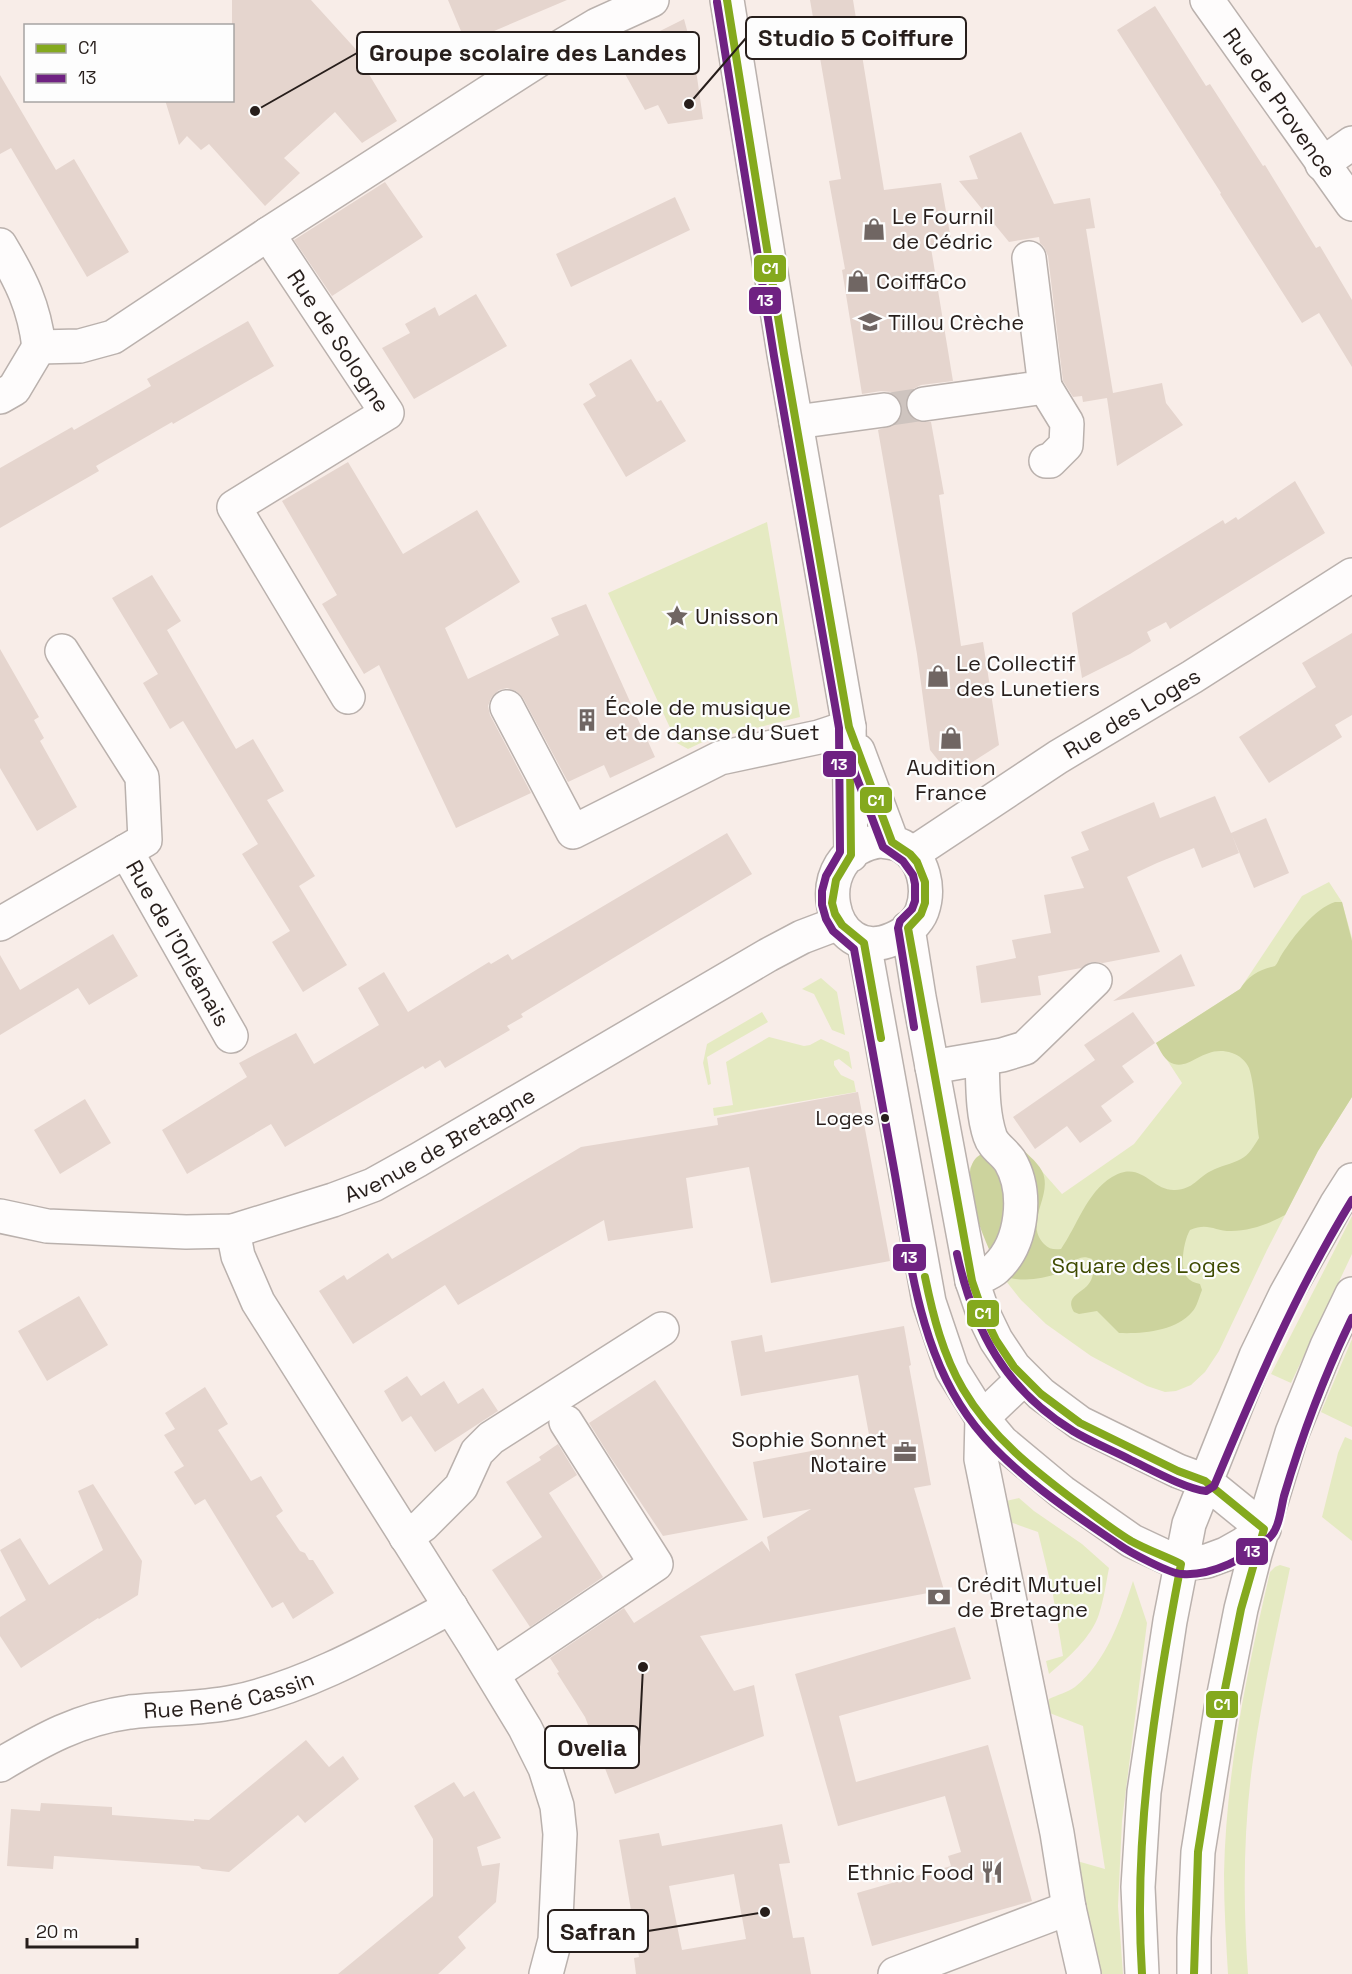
<svg xmlns="http://www.w3.org/2000/svg" width="1352" height="1974" font-family="'Space Grotesk',sans-serif">
<style>
.green{fill:#e5eac2}
.forest{fill:#ccd39d}
.building{fill:#e5d5ce;fill-rule:evenodd}
.lines{fill:none;stroke-linecap:round;stroke-linejoin:round}
.minor-tunnel{stroke:#cec4bf;stroke-width:33;stroke-dasharray:33 16;stroke-linecap:butt}
.minor-casing{stroke:#bab1ad;stroke-width:36}
.major-casing{stroke:#bab1ad;stroke-width:36}
.minor{stroke:#fefcfc;stroke-width:33}
.major{stroke:#fefcfc;stroke-width:33}
.bus-1-casing{stroke:#fdfdfd;stroke-width:12}
.bus-2-casing{stroke:#fdfdfd;stroke-width:12}
.bus-1{stroke:#84a91e;stroke-width:8}
.bus-2{stroke:#6f2282;stroke-width:8}
.bus-dot{fill:#271e1b;stroke:#fdfdfd;stroke-width:2}
.labels{text-anchor:middle;dominant-baseline:central;stroke-width:4.5;stroke-linejoin:round;paint-order:stroke}
.bus-label{font-size:20px;fill:#271e1b;stroke:#fdfdfd;text-anchor:end}
.street-label{font-size:22px;fill:#271e1b;stroke:#fdfdfd}
.poi-label{font-size:22px;fill:#271e1b;stroke:#fdfdfd;text-anchor:start}
.park-label{font-size:22px;fill:#3f4b01;stroke:#fdfdfd}
.leader{fill:none;stroke:#271e1b;stroke-width:2}
.callout-dot{fill:#271e1b;stroke:#fdfdfd;stroke-width:2}
.callout{fill:#fdfdfd;stroke:#271e1b;stroke-width:2}
.callout-label{font-size:24px;text-anchor:middle;font-weight:bold;fill:#271e1b}
.line-badge{stroke:#fdfdfd;stroke-width:2}
.badge-label{font-size:16px;text-anchor:middle;font-weight:bold;fill:#fff}
</style>
<rect width="100%" height="100%" fill="#f8ede8"/>
<path class="green" d="M767,522L800,717L707,740L688,749L677,743L608,593Z
M1329,882L1342,902L1352,938V1097L1318,1151L1267,1250L1219,1351L1205,1372L1191,1385L1176,1391L1165,1392L1147,1386L1091,1356L1046,1324L1021,1300L1002,1276L976,1213L970,1168L976,1159L1017,1143L1062,1194L1134,1144L1182,1083L1156,1043L1240,989L1302,896Z
M821,978L837,992L845,1035L832,1030L814,994L802,989Z
M762,1012L768,1022L707,1057L711,1084L708,1085L703,1063L707,1044Z
M769,1037L804,1046L810,1045L821,1039L849,1052L852,1069L839,1059L834,1061V1065L841,1075L854,1081L856,1092L714,1116L713,1108L733,1105L726,1062Z
M1352,1216V1254L1291,1383L1271,1374Z
M1352,1339V1427L1321,1412Z
M1345,1437L1352,1440V1541L1322,1517L1338,1453Z
M1019,1498L1034,1511L1082,1544L1109,1568C1106,1583 1104,1599 1099,1614C1092,1637 1067,1659 1049,1674L1046,1661L1063,1656L1052,1589L1038,1532L1010,1522L1006,1501Z
M1280,1565L1290,1568C1277,1631 1262,1696 1253,1760C1243,1831 1243,1903 1248,1974H1228C1226,1941 1224,1907 1224,1874C1226,1772 1247,1671 1270,1572L1275,1567Z
M1133,1581L1147,1623L1122,1821L1118,1906L1123,1974H1100L1087,1922L1077,1861L1105,1869L1083,1726L1047,1712L1049,1699C1057,1695 1068,1692 1075,1687C1107,1661 1121,1618 1133,1581Z"/>
<path class="forest" d="M1335,902H1342L1352,941V1097L1318,1151L1285,1215C1269,1224 1250,1231 1231,1231C1214,1231 1208,1222 1190,1230C1184,1240 1179,1267 1187,1277C1190,1281 1195,1283 1200,1284L1202,1290C1199,1297 1197,1307 1192,1312C1176,1331 1142,1334 1119,1333L1097,1311L1079,1314L1074,1312C1065,1298 1079,1294 1087,1286C1092,1281 1093,1274 1095,1267L1092,1259C1075,1252 1072,1268 1059,1273C1040,1280 1021,1282 1002,1276C990,1253 954,1178 977,1157C988,1148 1004,1148 1017,1143C1024,1152 1037,1161 1042,1171C1054,1195 1023,1222 1044,1244C1049,1249 1054,1250 1061,1249C1077,1226 1087,1192 1112,1177C1142,1159 1151,1191 1175,1190C1194,1189 1197,1178 1211,1171C1220,1166 1232,1164 1241,1159C1249,1155 1254,1146 1259,1138C1256,1118 1255,1086 1249,1068C1246,1061 1239,1055 1232,1053C1205,1044 1192,1069 1174,1064C1165,1062 1160,1050 1156,1043L1240,989C1249,975 1259,970 1275,966C1278,963 1279,958 1282,954C1294,936 1314,909 1335,902Z"/>
<path class="building" d="M232,0H311L372,67L367,71L397,121L362,143L335,112L284,158L300,173L265,206L209,144L201,150L187,136L179,145L165,100H232Z
M448,0H567L466,43Z
M810,0H853L884,190L941,183L952,245L931,248L953,381L921,385L913,389L907,396L905,406L909,415L916,421L931,422L944,494L939,495L961,646L983,642L999,745L963,768L957,769L942,765L930,750L917,654L878,430L896,424L902,417V407L898,398L891,392L881,391L862,394L842,270L845,269L829,181L841,179Z
M1155,6L1206,86L1210,84L1263,166L1265,165L1316,248L1320,246L1352,300V367L1319,313L1302,323L1220,194L1221,193L1117,30Z
M684,19L694,56L703,119L668,124L658,105L645,110L614,54Z
M0,75L56,170L74,159L129,252L87,277L11,148L0,154Z
M1021,132L1054,204L1090,198L1095,228L1086,229L1113,393L1162,383L1166,403L1183,425L1117,466L1107,398L1083,402L1082,396L1073,397L1063,381L1048,256L1044,247L1040,243L1039,237L1009,242L959,181L978,179L969,156Z
M385,182L423,237L332,296L294,240Z
M675,197L690,230L571,287L556,254Z
M476,294L507,346L414,399L382,348L410,333L405,324L435,307L439,316Z
M248,321L274,366L173,424L172,422L96,466L99,471L0,528V468L72,427L74,430L151,386L147,379Z
M631,359L657,402L661,400L686,441L626,477L583,404L596,396L589,384Z
M348,462L403,554L477,510L520,582L445,628L468,679L559,635L551,618L586,604L655,757L610,778L604,765L568,782L523,698L516,691L507,688L499,690L491,698L488,706L490,715L531,793L456,828L379,665L364,674L322,604L337,595L282,501Z
M1295,481L1325,533L1170,629L1166,622L1147,632L1151,641L1130,654L1082,678L1072,613L1223,520L1225,524L1236,517L1238,520Z
M152,575L181,621L167,630L236,749L253,739L284,791L267,800L315,876L299,886L347,965L303,992L272,942L290,931L242,854L258,844L183,721L170,729L143,683L158,674L112,598Z
M1352,633V715L1335,725L1342,737L1269,783L1239,737L1316,687L1302,663Z
M0,649L39,717L34,720L44,738L40,741L77,807L37,831L0,768Z
M1215,796L1231,833L1266,818L1289,873L1254,888L1232,835L1239,853L1202,868L1194,848L1157,863L1127,877L1160,952L1103,963L1091,962L1081,968L1038,976L1041,995L981,1003L976,966L1016,958L1012,940L1051,933L1044,895L1084,888L1071,857L1089,850L1081,832L1154,802L1160,818Z
M727,833L752,874L521,1014L523,1017L507,1026L510,1030L445,1068L440,1060L425,1069L423,1066L285,1147L271,1124L187,1174L162,1130L247,1077L239,1063L296,1033L314,1064L379,1025L358,988L384,972L408,1012L489,962L491,964L508,954L512,960Z
M113,934L138,976L89,1005L78,988L0,1035V955L20,990Z
M1181,954L1195,986L1113,1001Z
M1133,1012L1155,1043L1122,1066L1134,1082L1101,1106L1112,1121L1080,1143L1067,1126L1035,1149L1013,1117L1095,1060L1084,1045Z
M858,1092L890,1261L771,1283L749,1167L686,1178L693,1228L608,1241L604,1220L458,1305L445,1285L353,1344L319,1291L344,1275L347,1280L388,1253L392,1259L581,1147L718,1125L717,1118Z
M85,1099L111,1143L60,1174L34,1130Z
M79,1296L108,1345L47,1381L18,1331Z
M904,1326L911,1365L909,1366L931,1485L914,1488L944,1590L700,1636L734,1691L754,1685L764,1736L615,1794L585,1717L557,1673L559,1672L550,1658L624,1608L634,1623L762,1541L770,1552L767,1537L811,1509L763,1518L753,1462L870,1440L858,1375L741,1396L731,1341L762,1335L765,1352Z
M407,1376L421,1396L444,1381L458,1404L483,1388L498,1411L435,1452L411,1416L402,1422L384,1391Z
M655,1380L678,1414L748,1520L663,1536L609,1455L589,1423Z
M205,1387L228,1424L218,1430L235,1456L251,1481L261,1476L283,1511L276,1516L300,1551L305,1553L309,1560H313L334,1593L293,1619L283,1602L272,1608L205,1499L195,1505L174,1472L184,1466L164,1435L175,1429L165,1413Z
M558,1444L577,1475L549,1493L603,1577L530,1627L492,1570L542,1537L506,1482L541,1460L539,1457Z
M93,1484L142,1561L138,1595L99,1619L98,1618L21,1668L0,1636V1617L26,1600L0,1550L20,1538L49,1585L103,1550L78,1491Z
M955,1627L971,1679L839,1716L856,1782L988,1745L1032,1901L872,1946L857,1893L951,1866L948,1856L961,1852L945,1796L838,1826L795,1674Z
M306,1740L329,1767L343,1756L359,1779L305,1823L298,1815L229,1872L202,1869L199,1866L54,1856L53,1869L7,1866L11,1809L40,1811L41,1803L112,1807V1815L194,1821V1819L209,1820Z
M454,1782L464,1797L474,1791L501,1838L477,1847L482,1866L500,1863L496,1902L458,1937L466,1948L438,1974H338L433,1896V1839L414,1806Z
M782,1824L790,1863L779,1864L793,1938L804,1937L811,1974H636L634,1958L639,1957L619,1840L659,1833L662,1846ZM734,1874L746,1939L682,1950L669,1886Z"/>
<g class="lines">
<path class="minor-tunnel" d="M884,410L924,404"/>
<g class="minor-casing">
<g id="minor">
<path id="s1" d="M1207,0L1352,204"/>
<path d="M1322,164L1352,143"/>
<path id="s2" d="M268,234L387,413L234,507L348,697"/>
<path d="M0,245C21,280 34,306 39,347"/>
<path d="M39,347L80,346L113,337L268,234L540,59L597,25L652,0"/>
<path d="M1045,387L1067,423L1066,445L1050,461H1046"/>
<path d="M0,397L14,389L39,347"/>
<path d="M924,404L1045,387L1029,258"/>
<path d="M796,422L884,410"/>
<path d="M507,707L573,832L720,758L819,737L849,727"/>
<path id="s3" d="M126,851L231,1036"/>
<path id="s4" d="M912,854L1058,757L1192,677L1352,575"/>
<path d="M0,924L145,840L142,777L62,651"/>
<path d="M932,1067L1002,1055L1025,1048L1095,980"/>
<path id="s5" d="M0,1216L47,1226L186,1232L233,1231L333,1200L373,1185L418,1160L768,955L802,937L839,923"/>
<path d="M233,1231L238,1256L258,1302L474,1644L525,1728L545,1768L557,1806L560,1834L555,1940L546,1974"/>
<path d="M972,1281C979,1277 990,1274 996,1268C1023,1243 1028,1192 1010,1161C1004,1152 993,1146 990,1136C982,1112 983,1084 982,1059"/>
<path d="M1024,1378L982,1418L981,1459L1057,1833L1069,1908L1084,1974"/>
<path d="M406,1537L423,1525L461,1487L477,1452L491,1438L662,1329"/>
<path d="M493,1674L656,1564L566,1422"/>
<path id="s6" d="M0,1765C42,1740 79,1719 130,1712C165,1708 200,1709 234,1702C310,1686 383,1643 451,1607"/>
<path d="M895,1974L1069,1908"/>
</g>
</g>
<g class="major-casing">
<path id="major" d="M727,0L784,354L849,727L851,855
M858,751L892,842
M880,841C887,842 895,842 902,846C924,858 930,889 922,911C918,922 904,935 893,939C828,968 804,852 880,841Z
M908,928L919,997L972,1281L983,1313L996,1340L1014,1367L1041,1394L1080,1423L1178,1471L1205,1481L1264,1529
M864,943L929,1302L952,1370L982,1418L1002,1442L1062,1492L1132,1541L1181,1564L1207,1561L1226,1554L1242,1545L1264,1529
M1142,1974L1138,1887L1144,1792L1170,1621L1189,1524L1256,1356L1286,1294L1336,1205L1352,1180
M1194,1974V1938L1198,1852L1221,1709L1241,1609L1255,1554L1292,1433L1327,1346L1352,1294"/>
</g>
<use href="#minor" class="minor"/>
<use href="#major" class="major"/>
<g class="bus-1-casing">
<path id="bus-1" d="M727,0L784,354L849,727L892,842L910,854L917,862L925,882V903L921,914L908,928L972,1281L983,1313L996,1340L1014,1367L1041,1394L1080,1423L1178,1471L1205,1481L1264,1529L1241,1609L1221,1709L1198,1852L1194,1974
M850,762L851,855L836,880L832,903L835,914L842,925L864,943L881,1038
M925,1277C933,1316 943,1355 963,1389C991,1437 1035,1471 1079,1504C1096,1517 1113,1530 1131,1541C1147,1550 1165,1556 1181,1564C1155,1699 1133,1836 1142,1974"/>
</g>
<g class="bus-2-casing">
<path id="bus-2" d="M717,2L774,356L839,728L840,852L826,876L822,891V905L826,919L833,931L854,949C868,1023 881,1096 894,1169C910,1257 918,1354 975,1426C1011,1472 1070,1512 1118,1544C1129,1552 1170,1574 1182,1574C1212,1576 1248,1558 1270,1537C1279,1529 1281,1508 1284,1496C1302,1435 1324,1376 1352,1318
M850,760L883,847L903,861L913,875L915,884V901L912,909L900,921L898,928L914,1027
M957,1254C974,1331 1005,1389 1073,1431C1091,1442 1112,1450 1131,1460C1150,1469 1186,1489 1206,1491L1214,1486C1255,1388 1296,1291 1352,1200"/>
</g>
<use href="#bus-1" class="bus-1"/>
<use href="#bus-2" class="bus-2"/>
</g>
<defs>
<g id="shop-bare" transform="scale(1.8)"><path d="M-5-2.5h2.3a2.7 3.5 0 0 1 5.4 0H5L5.5 6h-11ZM-1.5-2.5h3a1.5 2.3 0 0 0-3 0Z" fill="#706663" stroke="#fdfdfd" stroke-width="2.5" paint-order="stroke"/></g>
<g id="school-bare" transform="scale(1.8)"><path d="M0-5L7-2L0 1L-7-2ZM-4 1L0 2.5L4 1V4Q0 6-4 4Z" fill="#706663" stroke="#fdfdfd" stroke-width="2.5" paint-order="stroke"/></g>
<g id="sight-bare" transform="scale(1.8)"><path d="M0-6L1.8-2.2L6-1.7L2.9 1.2L3.7 5.4L0 3.3L-3.7 5.4L-2.9 1.2L-6-1.7L-1.8-2.2Z" fill="#706663" stroke="#fdfdfd" stroke-width="2.5" paint-order="stroke"/></g>
<g id="building-bare" transform="scale(1.8)"><path d="M-4-6H4V6H1V3H-1V6H-4ZM-2.5-4.3h1.7v1.8h-1.7ZM.8-4.3h1.7v1.8H.8ZM-2.5-1h1.7V.8h-1.7ZM.8-1h1.7V.8H.8Z" fill="#706663" stroke="#fdfdfd" stroke-width="2.5" paint-order="stroke"/></g>
<g id="office-bare" transform="scale(1.8)"><path d="M-6-3h4V-5.5h4V-3h4V5H-6ZM-1-4.5V-3h2v-1.5ZM-6 0V1H6V0Z" fill="#706663" stroke="#fdfdfd" stroke-width="2.5" paint-order="stroke"/></g>
<g id="bank-bare" transform="scale(1.8)"><path d="M-6-4H6V4H-6ZM0-2.3a2.3 2.3 0 1 0 0 4.6a2.3 2.3 0 1 0 0-4.6Z" fill="#706663" stroke="#fdfdfd" stroke-width="2.5" paint-order="stroke"/></g>
<g id="restaurant-bare" transform="scale(1.8)"><path d="M-5-6h1v4h1v-4h1v4h1v-4h1v5L-1.5 .5V6h-2V.5L-5-1ZM5-6V6H3V1.5H1.5Q1.5-4 5-6Z" fill="#706663" stroke="#fdfdfd" stroke-width="2.5" paint-order="stroke"/></g>
</defs>
<g fill-rule="evenodd">
<use href="#shop-bare" x="874" y="229"/>
<use href="#shop-bare" x="858" y="281"/>
<use href="#school-bare" x="870" y="322"/>
<use href="#sight-bare" x="677" y="616"/>
<use href="#shop-bare" x="938" y="676"/>
<use href="#building-bare" x="587" y="720"/>
<use href="#shop-bare" x="951" y="738"/>
<use href="#office-bare" x="905" y="1452"/>
<use href="#bank-bare" x="939" y="1597"/>
<use href="#restaurant-bare" x="992" y="1872"/>
</g>
<circle class="bus-dot" cx="885" cy="1118" r="5"/>
<g class="labels">
<g class="bus-label">
<text x="874" y="1118">Loges</text>
</g>
<g class="street-label">
<text stroke="none"><textPath href="#s1" startOffset="126">Rue de Provence</textPath></text>
<text stroke="none"><textPath href="#s2" startOffset="128">Rue de Sologne</textPath></text>
<text stroke="none"><textPath href="#s4" startOffset="261">Rue des Loges</textPath></text>
<text stroke="none"><textPath href="#s3" startOffset="106">Rue de l'Orléanais</textPath></text>
<text stroke="none"><textPath href="#s5" startOffset="459">Avenue de Bretagne</textPath></text>
<text stroke="none"><textPath href="#s6" startOffset="242">Rue René Cassin</textPath></text>
</g>
<g class="poi-label">
<text x="892" y="216">Le Fournil<tspan x="892" dy="25">de Cédric</tspan></text>
<text x="876" y="281">Coiff&amp;Co</text>
<text x="888" y="322">Tillou Crèche</text>
<text x="695" y="616">Unisson</text>
<text x="956" y="663">Le Collectif<tspan x="956" dy="25">des Lunetiers</tspan></text>
<text x="605" y="707">École de musique<tspan x="605" dy="25">et de danse du Suet</tspan></text>
<text x="951" y="767" text-anchor="middle">Audition<tspan x="951" dy="25">France</tspan></text>
<text x="887" y="1439" text-anchor="end">Sophie Sonnet<tspan x="887" dy="25">Notaire</tspan></text>
<text x="957" y="1584">Crédit Mutuel<tspan x="957" dy="25">de Bretagne</tspan></text>
<text x="974" y="1872" text-anchor="end">Ethnic Food</text>
</g>
<g class="park-label">
<text x="1146" y="1265">Square des Loges</text>
</g>
</g>
<path class="leader" d="M689 104L746 38M255 111L357 53M643 1667L639 1747M765 1912L648 1931"/>
<g class="callout-dot">
<circle cx="689" cy="104" r="6"/>
<circle cx="255" cy="111" r="6"/>
<circle cx="643" cy="1667" r="6"/>
<circle cx="765" cy="1912" r="6"/>
</g>
<g class="callout">
<rect x="746" y="17" width="220" height="42" rx="6"/>
<rect x="357" y="32" width="342" height="42" rx="6"/>
<rect x="545" y="1726" width="94" height="42" rx="6"/>
<rect x="548" y="1910" width="100" height="42" rx="6"/>
</g>
<g class="callout-label">
<text x="856" y="46">Studio 5 Coiffure</text>
<text x="528" y="61">Groupe scolaire des Landes</text>
<text x="592" y="1756">Ovelia</text>
<text x="598" y="1940">Safran</text>
</g>
<g class="line-badge">
<rect x="753" y="254" width="34" height="29" rx="6" fill="#84a91e"/>
<rect x="748" y="286" width="34" height="29" rx="6" fill="#6f2282"/>
<rect x="822" y="750" width="35" height="28" rx="6" fill="#6f2282"/>
<rect x="859" y="786" width="34" height="28" rx="6" fill="#84a91e"/>
<rect x="892" y="1243" width="35" height="29" rx="6" fill="#6f2282"/>
<rect x="966" y="1299" width="34" height="29" rx="6" fill="#84a91e"/>
<rect x="1235" y="1537" width="34" height="29" rx="6" fill="#6f2282"/>
<rect x="1205" y="1690" width="34" height="29" rx="6" fill="#84a91e"/>
</g>
<g class="badge-label">
<text x="770" y="274">C1</text>
<text x="765" y="306">13</text>
<text x="839" y="770">13</text>
<text x="876" y="806">C1</text>
<text x="909" y="1263">13</text>
<text x="983" y="1319">C1</text>
<text x="1252" y="1557">13</text>
<text x="1222" y="1710">C1</text>
</g>
<rect x="24" y="24" width="210" height="78" fill="#fdfdfd" stroke="#a7a4a3" stroke-width="1.5"/>
<rect x="36" y="44" width="30" height="9" fill="#84a91e" stroke="#a7a4a3" stroke-width="1.5"/>
<text x="78" y="54" font-size="18" fill="#271e1b">C1</text>
<rect x="36" y="74" width="30" height="9" fill="#6f2282" stroke="#a7a4a3" stroke-width="1.5"/>
<text x="78" y="84" font-size="18" fill="#271e1b">13</text>
<path d="M27 1938v9h110v-9" fill="none" stroke="#271e1b" stroke-width="3"/>
<text x="36" y="1938" font-size="18" fill="#271e1b" stroke="#fdfdfd" stroke-width="4.5" paint-order="stroke">20 m</text>
</svg>
